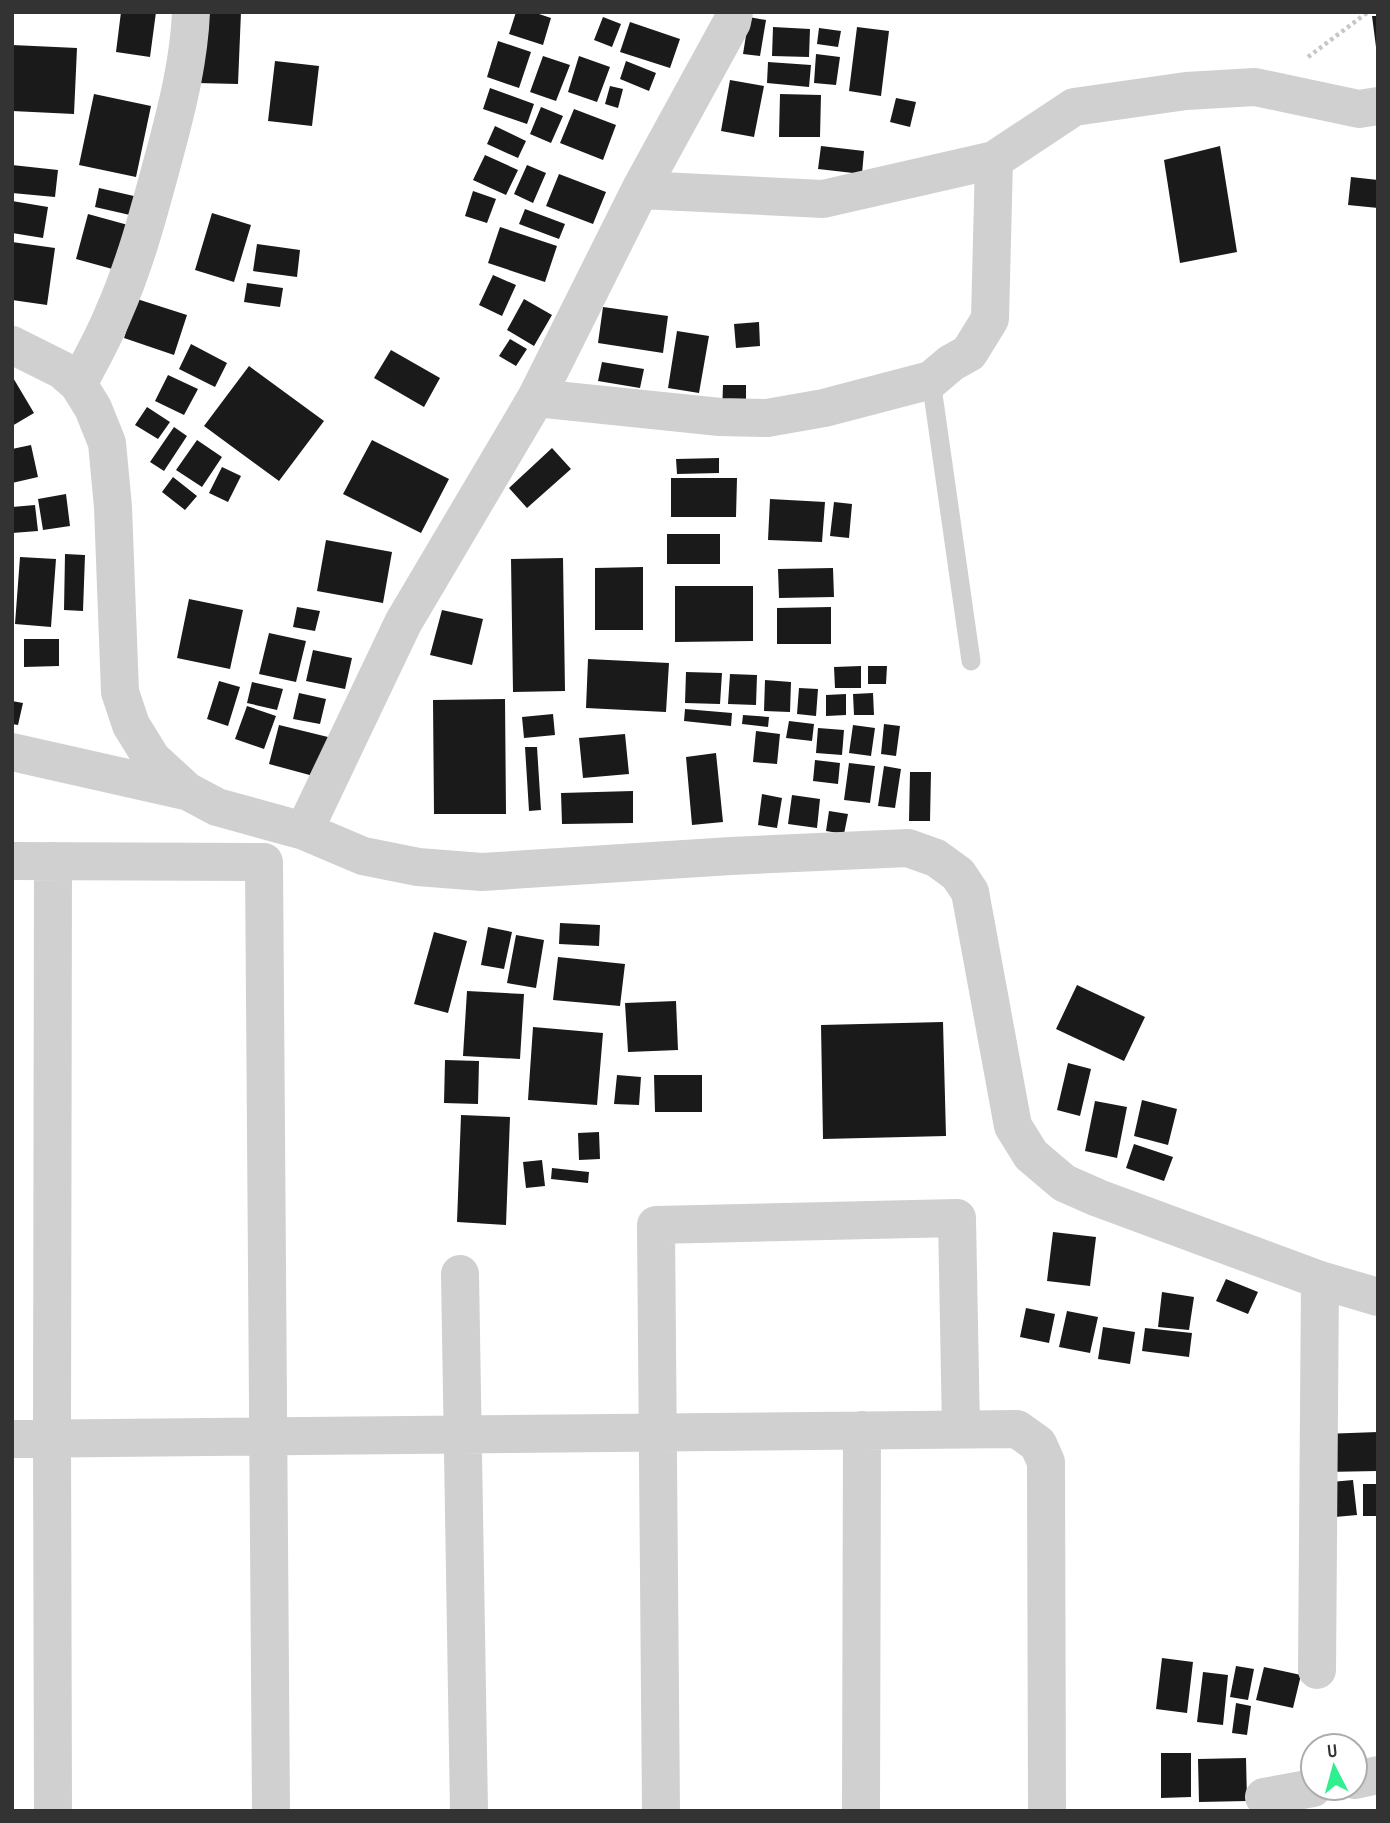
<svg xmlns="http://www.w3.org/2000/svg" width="1390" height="1823" font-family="'Sofia Sans Condensed',sans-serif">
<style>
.building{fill:#1a1a1a}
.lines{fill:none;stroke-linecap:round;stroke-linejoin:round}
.path{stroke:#c7c7c7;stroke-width:4.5;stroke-dasharray:3.5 3.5;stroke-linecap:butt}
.lane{stroke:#d0d0d0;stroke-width:19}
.street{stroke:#d0d0d0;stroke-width:38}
</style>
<rect width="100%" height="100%" fill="#fff"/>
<path class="building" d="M121,12H156L150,57L116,52Z
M199,12H241L238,84L197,83Z
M516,12H533L551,18L543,45L509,34Z
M1372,16H1378V47H1376Z
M603,17L621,24L612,47L594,40Z
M749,17L766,20L760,56L743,54Z
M630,22L680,39L670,68L620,52Z
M773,27L810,29L809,57L772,56Z
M857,27L889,31L881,96L849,91Z
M819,28L841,31L838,47L817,44Z
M498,41L531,52L519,88L487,77Z
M12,45L77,48L74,114L12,111Z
M816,54L840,57L836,85L814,83Z
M543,56L570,65L556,101L530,92Z
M579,56L610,67L597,102L568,92Z
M275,61L319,66L312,126L268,121Z
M626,61L656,73L649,91L620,79Z
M768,62L811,65L809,87L767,83Z
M730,80L764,86L754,137L721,131Z
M610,86L623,89L618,108L605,104Z
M490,88L534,104L527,124L483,109Z
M94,94L151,106L136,177L79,165Z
M780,94L821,95L820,137H779Z
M896,98L916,102L910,127L890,122Z
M541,107L563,116L551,143L530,134Z
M574,109L616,125L603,160L560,143Z
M495,126L526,141L518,158L487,144Z
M821,146L864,151L862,174L818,169Z
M1220,146L1237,252L1180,263L1164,160Z
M485,155L518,170L506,195L473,180Z
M12,165L58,170L55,197L12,193Z
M527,165L546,173L533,203L514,194Z
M559,174L606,192L593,224L546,206Z
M1351,177L1378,180V208L1348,205Z
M99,188L147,199L143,218L95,207Z
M473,191L496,199L487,223L465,216Z
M12,201L48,207L43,238L12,233Z
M525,209L565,224L559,239L519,224Z
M212,213L251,225L234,282L195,270Z
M88,214L128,225L116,270L76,259Z
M500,227L557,246L545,282L488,263Z
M12,242L55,248L47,305L12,300Z
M257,244L300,250L297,277L253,271Z
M493,275L516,285L502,316L479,305Z
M247,283L283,288L280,307L244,302Z
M137,299L187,315L174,355L124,338Z
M524,299L552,315L534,346L507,330Z
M603,307L668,316L663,353L598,343Z
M759,322L760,346L736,348L734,324Z
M677,331L709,336L699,393L668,388Z
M510,339L527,349L516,366L499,356Z
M191,344L227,363L215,387L179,369Z
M391,350L440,378L424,407L374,378Z
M602,362L644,369L640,388L598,381Z
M249,366L324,421L279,481L204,426Z
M168,375L198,389L184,415L155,401Z
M12,376L34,413L12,426Z
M723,385H746V414L722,413Z
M147,407L170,422L158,439L135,425Z
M174,427L187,436L164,471L150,462Z
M197,440L222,457L202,487L176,470Z
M372,440L449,479L421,533L343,494Z
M31,445L38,477L12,483V449Z
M552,448L571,469L527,508L509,488Z
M719,458V473L677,474L676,459Z
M222,467L241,476L228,502L209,493Z
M173,477L197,496L185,510L162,492Z
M671,478H737L736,517H671Z
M66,494L70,526L43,530L38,499Z
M770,499L825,502L822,542L768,540Z
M834,502L852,504L849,538L830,536Z
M35,505L38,531L12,533V507Z
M667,534H720V564H667Z
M326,540L392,552L383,603L317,591Z
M65,554L85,555L83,611L64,610Z
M20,557L56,559L51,627L15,624Z
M563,558L565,691L513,692L511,559Z
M643,567V630H595V568Z
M833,568L834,597L779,598L778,569Z
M675,586H753V641L675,642Z
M189,599L243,610L230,669L177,658Z
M297,607L320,611L315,631L293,627Z
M831,607V644H777V608Z
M442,610L483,619L472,665L430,655Z
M269,633L306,641L296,682L259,674Z
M24,639H59V666L24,667Z
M313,650L352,658L345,689L306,681Z
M588,659L669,663L666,712L586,708Z
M861,666V688H835L834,667Z
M868,666H887L886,684H868Z
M686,672L722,673L720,704L685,703Z
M730,674L757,675L756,705L728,704Z
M765,680L791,682L790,712L764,711Z
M219,681L240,687L228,726L207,719Z
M252,682L283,689L277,710L247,703Z
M799,688L818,689L816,716L797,714Z
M299,693L326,699L320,724L293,719Z
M873,693L874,715H854L853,694Z
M846,694V715L826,716V695Z
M505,699L506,814H434L433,700Z
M12,701L23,703L18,725L12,724Z
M247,706L276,716L264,749L235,739Z
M685,709L732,713L731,726L684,721Z
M553,714L555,735L524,738L522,717Z
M743,715L769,717L768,727L742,724Z
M789,721L814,724L812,741L786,738Z
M884,724L900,726L896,756L881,754Z
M279,725L328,737L317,777L269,764Z
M853,725L875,728L871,756L849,753Z
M818,728L844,730L842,755L816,753Z
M756,731L780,734L777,764L753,762Z
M625,734L629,774L583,778L579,738Z
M525,747H537L541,810L529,811Z
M716,753L723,822L692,825L686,757Z
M815,760L840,763L838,784L813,781Z
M849,763L875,766L870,803L844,800Z
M884,766L901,769L895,808L878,806Z
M910,772H931L930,821H909Z
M633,791V823L562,824L561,793Z
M762,794L782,798L777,828L758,825Z
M792,795L820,799L817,828L788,824Z
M829,811L848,814L844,834L826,831Z
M560,923L600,925L599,946L559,944Z
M488,927L512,932L504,969L481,965Z
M434,932L467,941L448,1013L414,1004Z
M516,935L544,940L536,988L507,983Z
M558,957L625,964L620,1006L553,1000Z
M1077,985L1145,1017L1124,1061L1056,1029Z
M467,991L524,994L520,1059L463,1056Z
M676,1001L678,1050L628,1052L625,1003Z
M943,1022L946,1136L823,1139L821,1025Z
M533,1027L603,1033L597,1105L528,1100Z
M445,1060L479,1061L478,1104L444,1103Z
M1068,1063L1091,1069L1080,1116L1057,1110Z
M617,1075L641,1077L639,1105L614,1104Z
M654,1075H702V1112H655Z
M1142,1100L1177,1109L1168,1145L1134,1136Z
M1095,1101L1127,1107L1117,1158L1085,1151Z
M461,1115L510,1117L506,1225L457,1222Z
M599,1132L600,1159L579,1160L578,1133Z
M1134,1144L1173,1157L1164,1181L1126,1168Z
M542,1160L545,1186L526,1188L523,1162Z
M552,1168L589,1172L588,1183L551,1179Z
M1053,1232L1096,1237L1090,1286L1047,1281Z
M1226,1279L1258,1292L1248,1314L1216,1301Z
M1162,1292L1194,1297L1189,1330L1158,1327Z
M1026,1308L1055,1314L1049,1343L1020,1337Z
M1067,1311L1098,1317L1090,1353L1059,1347Z
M1103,1327L1135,1332L1130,1364L1098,1359Z
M1145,1328L1192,1333L1189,1357L1142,1351Z
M1378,1432V1471L1324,1472L1323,1434Z
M1353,1480L1357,1515L1335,1517L1331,1482Z
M1363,1484H1378V1516H1363Z
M1162,1658L1193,1662L1187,1713L1156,1709Z
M1236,1666L1254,1669L1248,1700L1230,1697Z
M1264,1667L1301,1675L1293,1708L1256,1700Z
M1203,1672L1228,1675L1223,1725L1197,1722Z
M1236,1703L1251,1706L1247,1735L1232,1733Z
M1161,1753H1191V1797L1161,1798Z
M1246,1758L1247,1801L1199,1802L1198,1759Z"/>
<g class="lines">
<path class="path" d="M1308,57L1368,12"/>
<path class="lane" d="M931,380L971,661"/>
<path class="street" d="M640,190L823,199L994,160L1074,107L1186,91L1255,87L1359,109L1378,106
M12,345L62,370L78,384L93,408L107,443L113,507L120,692L131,725L152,759L187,791L217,807L304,831L363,856L418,867L482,872L731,856L908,848L936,858L958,874L970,892L1013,1126L1031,1155L1064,1183L1098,1198L1320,1280L1378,1297
M78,384C91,360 104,337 114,312C137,260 151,204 166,149C178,104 189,59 191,12
M536,398L720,417L767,418L824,408L931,380L951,363L969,353L990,319L994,160
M12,752L185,791
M304,831L403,623L536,398L640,190L732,22L734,12
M12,861L264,862L271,1811
M460,1274L469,1811
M12,1439L1017,1429L1038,1444L1046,1462L1047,1811
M1317,1670L1320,1280
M1355,1780L1378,1775
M1264,1797L1313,1788
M53,1811L52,1438L53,861
M661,1811L656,1225L957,1218L961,1429
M861,1811L862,1430"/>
</g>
<rect width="1390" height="1823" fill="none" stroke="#333333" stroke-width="28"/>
<g transform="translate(1334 1767) rotate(354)"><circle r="33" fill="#ffffff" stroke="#adadad" stroke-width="2"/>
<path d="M0-5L12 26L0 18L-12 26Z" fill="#2fef8f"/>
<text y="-10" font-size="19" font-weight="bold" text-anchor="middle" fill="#333333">U</text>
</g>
</svg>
